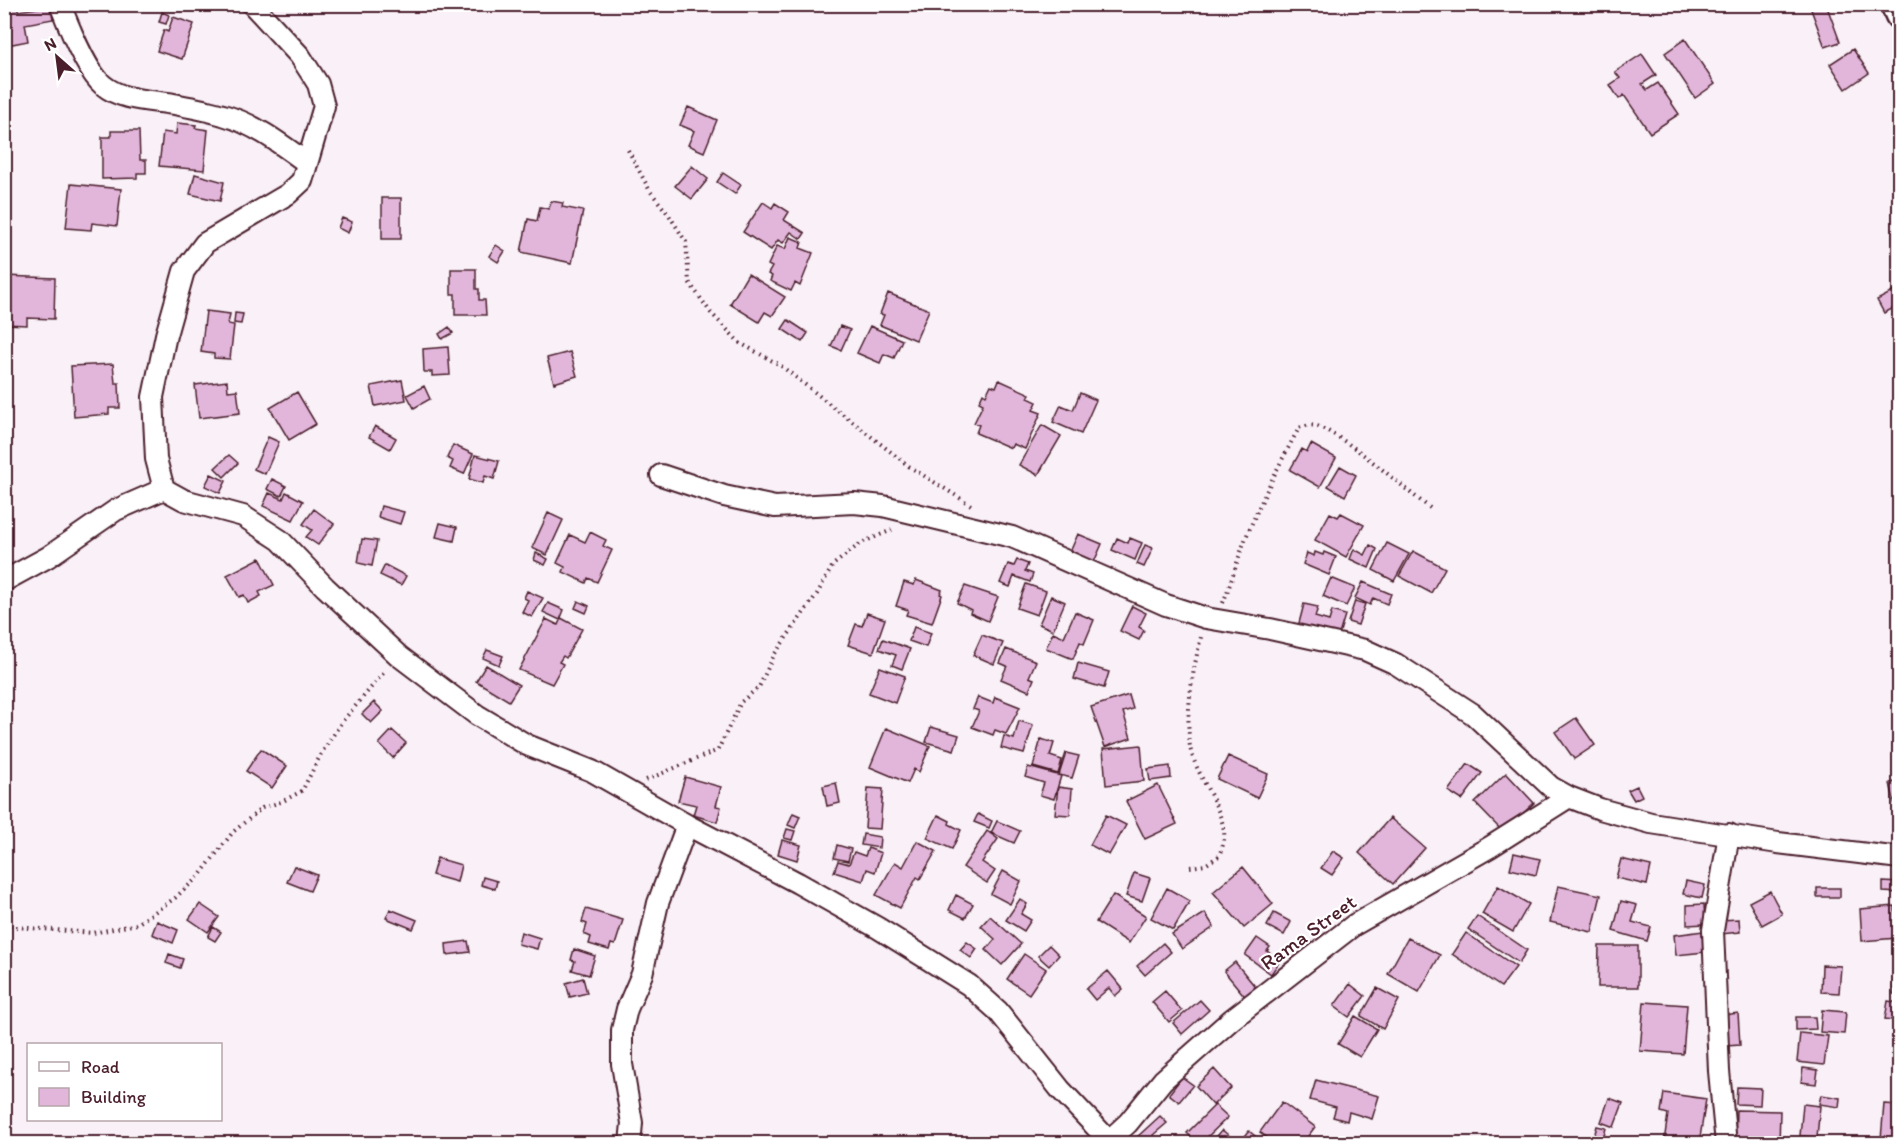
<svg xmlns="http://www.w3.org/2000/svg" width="1904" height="1148" font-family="Itim,sans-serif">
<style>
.building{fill:#e2b6db;stroke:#4a1f2b;stroke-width:1.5}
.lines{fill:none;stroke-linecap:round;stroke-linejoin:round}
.street-casing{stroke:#4a1f2b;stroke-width:24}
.secondary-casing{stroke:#4a1f2b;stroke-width:33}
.path{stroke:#4a1f2b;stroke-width:4;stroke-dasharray:1.5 4.5;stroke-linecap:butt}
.street{stroke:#fff;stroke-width:20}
.secondary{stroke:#fff;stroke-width:28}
.labels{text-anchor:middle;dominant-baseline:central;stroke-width:4.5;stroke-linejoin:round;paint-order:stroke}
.street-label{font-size:21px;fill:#4a1f2b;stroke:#fff}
</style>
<rect width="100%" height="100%" fill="#f9f0f8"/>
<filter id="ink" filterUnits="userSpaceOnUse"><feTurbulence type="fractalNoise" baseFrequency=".0167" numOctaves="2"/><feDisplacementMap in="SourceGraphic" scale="12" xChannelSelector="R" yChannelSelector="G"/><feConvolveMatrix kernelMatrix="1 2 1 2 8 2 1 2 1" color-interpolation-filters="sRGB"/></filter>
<g filter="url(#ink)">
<path class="building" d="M4,4H18V11L51,6L53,19L25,24L28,41L7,45Z
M1809,4H1826L1840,42L1825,47Z
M162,12L169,15L166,24L159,22Z
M173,17L194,24L182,59L157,51L164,30L168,32Z
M1685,39L1715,84L1695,98L1665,53Z
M1853,49L1869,73L1846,89L1830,64Z
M1642,54L1656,75L1642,84L1647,90L1658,83L1679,114L1650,133L1624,95L1619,99L1610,85L1620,78L1615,72Z
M688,107L717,120L704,152L688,145L694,131L680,125Z
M177,123L196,125L195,128L208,130L204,170L159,166L163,132L176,134Z
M111,131H139L140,160H146V173H137V178L102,179V137H111Z
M692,166L708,179L692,199L675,186Z
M723,173L741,185L735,194L717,182Z
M195,174L224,182L220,201L190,194Z
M71,184L121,189L117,226L92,223L91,230L66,228Z
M382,198H401V239H382Z
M551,201L563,203L562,207L583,211L572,263L521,252L528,219L537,221L540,207L549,209Z
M763,202L772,208L775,203L789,212L784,220L805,233L801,239L791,232L783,243L778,240L771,250L743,232Z
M342,218L352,222L348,233L338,228Z
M790,237L802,242L800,248L813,253L800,286L795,283L791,291L770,281L772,276L768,274L772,267L768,265L777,246L785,249Z
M496,245L505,251L498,262L489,256Z
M4,249H7L8,273H4Z
M451,269H476V289H479V300H485L486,315H455V294H451Z
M748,274L785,297L772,316L765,312L759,322L730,304Z
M4,276L55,278L54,319L27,318V325L4,324Z
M1900,288V305L1884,313L1877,300Z
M888,293L929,310L916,340L880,325L884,315L880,314Z
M206,311L230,314L228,324L234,325L230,359L214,358V354L201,352Z
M235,313L243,314L241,324L234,323Z
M788,320L808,333L802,342L782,329Z
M840,326L850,330L841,350L831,346Z
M870,326L902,340L894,358L884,354L880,363L857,353Z
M449,327L453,333L442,339L439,334Z
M448,347L450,375L432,376V372H424L423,349Z
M570,352L577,376L554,383L547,358Z
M113,364L115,383H119L120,408H109V414L74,417L71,366Z
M402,380L406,400L375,406L371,386Z
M999,380L1030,394L1028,398L1037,402L1033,410L1041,413L1025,449L1013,444L1011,448L976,433L979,425L974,423L983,404L979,402L983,393L986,395L991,385L996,387Z
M227,381L228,391L237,390L240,413L199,418L195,385Z
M424,386L430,399L414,408L407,395Z
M297,392L316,424L289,440L270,408Z
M1080,393L1096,400L1081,434L1053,422L1061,405L1073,410Z
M1042,425L1061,436L1038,475L1019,465Z
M375,426L396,438L390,449L369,437Z
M268,437L279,442L265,474L254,469Z
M1311,444L1336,458L1320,487L1290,470L1302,449L1307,452Z
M453,445L473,454L464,474L450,468L453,461L447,458Z
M229,455L238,463L224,477L215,468Z
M475,455L499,461L494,479L485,476L483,483L469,479Z
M1340,466L1356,475L1345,496L1328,486Z
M211,474L226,481L220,493L205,486Z
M272,479L286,486L281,496L267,489Z
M286,492L303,501L293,520L263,506L269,493L283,499Z
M381,506L404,512L400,524L378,517Z
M314,509L334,524L318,545L306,537L312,530L303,524Z
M548,513L563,520L547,555L532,548Z
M1330,513L1338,517L1341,513L1364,525L1346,557L1315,540Z
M440,523L457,527L454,541L436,537Z
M590,532L606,540L603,546L612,550L597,582L588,578L586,583L563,572L565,567L557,563L570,535L585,542Z
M1078,534L1102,544L1094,562L1070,552Z
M1117,538L1128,543L1130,538L1142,543L1135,560L1112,550Z
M362,539L377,541L372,566L358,563Z
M1387,543L1409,554L1394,581L1373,570Z
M1145,545L1153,548L1144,567L1137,564Z
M1370,545L1377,549L1369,568L1350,559L1354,549L1365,555Z
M1413,551L1445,568L1431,593L1399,576Z
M1315,552L1323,555L1324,552L1336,557L1329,575L1303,564L1307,553L1314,556Z
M536,553L548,559L545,565L534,560Z
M260,558L274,585L259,592L261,596L248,603L244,595L239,597L227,575Z
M1017,560L1028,564L1025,571L1033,574L1030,582L1014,576L1010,587L1000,583L1008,564L1014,566Z
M385,565L406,576L401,585L380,575Z
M1331,578L1355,588L1346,606L1323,596Z
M916,580L942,590L940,594L942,595L932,623L906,615L908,610L896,606L904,582L914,585Z
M1363,582L1391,594L1387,604L1373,598L1370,605L1355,598Z
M1026,584L1046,591L1037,615L1017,608Z
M965,586L998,597L988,621L970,613L971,610L957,603Z
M527,591L543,598L532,617L522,612L528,600L524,598Z
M1051,596L1065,602L1053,630L1039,624Z
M578,601L589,606L586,613L575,608Z
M1355,601L1365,604L1358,625L1348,622Z
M548,603L564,610L560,620L543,612Z
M1304,604L1318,607L1315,617L1329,621L1332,611L1345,615L1338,638L1298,627Z
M1132,606L1146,613L1139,627L1144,630L1139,640L1120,631Z
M1075,612L1094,620L1084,644L1080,642L1073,659L1046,648L1053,632L1064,637Z
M867,613L885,619L873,653L848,645L856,624L862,626Z
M561,618L582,629L566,658L563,656L559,662L563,664L552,684L519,670L546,619L558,625Z
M914,627L931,633L926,647L909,641Z
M982,635L1003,643L994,664L973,655Z
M883,639L910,649L902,669L892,665L896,655L879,649Z
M1006,649L1036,661L1029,677L1034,679L1029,691L1001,679L1007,666L1000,663Z
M487,650L503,656L499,665L483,658Z
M1078,663L1109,672L1104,688L1074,679Z
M486,665L519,685L509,701L476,681Z
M880,667L905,676L895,703L869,693Z
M1129,695L1133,709L1123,712L1131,738L1105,747L1091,707Z
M978,697L993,703L995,697L1020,707L1006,734L995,730L993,735L972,727L979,711L973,709Z
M374,702L383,711L371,723L362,714Z
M1576,718L1595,745L1574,759L1555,732Z
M1019,721L1033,725L1024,754L1001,748L1004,736L1014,739Z
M931,727L959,735L954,750L926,742Z
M886,728L930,746L919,772L914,769L908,783L870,767Z
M392,730L406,743L393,758L379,744Z
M1041,739L1054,743L1050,756L1062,760L1058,774L1033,767Z
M1141,745L1144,781L1106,785L1103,749Z
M261,749L287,766L272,788L246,771Z
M1066,753L1079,756L1072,778L1059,775Z
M1228,756L1268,774L1257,798L1217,779Z
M1468,764L1482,773L1462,800L1448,791Z
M1170,766L1171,778L1150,781L1148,769Z
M1028,767L1061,776L1054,799L1040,795L1044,783L1025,777Z
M1506,773L1534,803L1503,832L1475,803Z
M685,777L721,787L716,806L721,807L717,822L693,815L696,805L678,801Z
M1900,781V804L1895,805L1890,783Z
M836,783L840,803L827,806L823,786Z
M1158,785L1177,824L1145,839L1126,801Z
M1637,786L1642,796L1634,800L1628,790Z
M1058,787L1072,789L1070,815L1055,814Z
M868,788L883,789L880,829L865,828Z
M793,813L800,816L795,828L788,825Z
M978,814L992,821L989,828L974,822Z
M938,815L950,821L949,824L961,830L952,849L927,838Z
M1106,815L1126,825L1109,855L1090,845Z
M1390,818L1425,848L1393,884L1359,853Z
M997,821L1020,831L1014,843L991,833Z
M787,829L795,831L792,840L784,838Z
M987,831L998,839L982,862L995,871L987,883L963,867Z
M863,834L880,837L879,848L861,845Z
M782,840L801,845L797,860L778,854Z
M917,841L936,851L920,879L917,877L900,908L876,895L895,862L903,867Z
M837,845L851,849L848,861L834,858Z
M868,848L881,853L875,872L867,869L863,881L834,872L838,861L849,864L854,852L865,856Z
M1333,851L1344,858L1332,875L1321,868Z
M1514,853L1540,859L1536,875L1510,869Z
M437,858L461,865L457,882L432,875Z
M1621,859L1651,866L1647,885L1616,878Z
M294,866L317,875L310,891L287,882Z
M1243,867L1273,904L1244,928L1213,892Z
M1003,871L1021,881L1010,904L991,894Z
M1134,873L1150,878L1142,901L1126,896Z
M483,877L497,881L495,889L481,885Z
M1686,881L1705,885L1702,898L1683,894Z
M1883,882L1900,883V893L1883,892Z
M1498,886L1529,904L1513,932L1482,914Z
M1558,886L1601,895L1592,932L1550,922Z
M1167,888L1190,901L1173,930L1151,918Z
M1817,888H1840V897H1817Z
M1770,891L1782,914L1762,925L1749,902Z
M956,895L973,904L965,918L949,910Z
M1113,895L1146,916L1129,943L1096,922Z
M1020,899L1027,904L1021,914L1031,920L1024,931L1006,920Z
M1621,901L1637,905L1632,922L1651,927L1647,941L1613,931Z
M200,904L219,917L208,932L189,919Z
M1704,904L1705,924L1687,925V905Z
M1895,906L1897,938L1862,941L1860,909Z
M390,909L417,920L413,929L386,918Z
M586,909L623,920L615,945L611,944L609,950L589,944L591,937L584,934L587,924L582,922Z
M1205,913L1214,927L1182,949L1172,934Z
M1274,913L1291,922L1284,935L1267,926Z
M990,916L1021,944L1002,965L986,950L995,939L981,926Z
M1477,916L1527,950L1519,963L1468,929Z
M1739,919L1740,932L1721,934L1720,920Z
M157,921L178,930L173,943L152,934Z
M213,927L221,932L215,941L208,937Z
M1703,931L1705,952L1676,955L1674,935Z
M521,932L540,938L537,949L518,944Z
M1466,933L1516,967L1501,987L1452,954Z
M1257,938L1270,947L1267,951L1280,961L1271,974L1245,955Z
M1408,938L1440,955L1419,992L1388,974Z
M468,941L470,952L447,955L446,944Z
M967,942L977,949L971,958L960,950Z
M1163,943L1171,952L1145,975L1137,966Z
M1049,945L1059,955L1049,966L1038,956Z
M1599,946H1638V987H1598Z
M574,949L595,956L589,975L572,970L575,961L571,960Z
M169,954L183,959L180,968L166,963Z
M1024,954L1046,969L1029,994L1007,979Z
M1235,962L1258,990L1247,999L1224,971Z
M1822,965L1841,966L1839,993L1821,992Z
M1895,969H1900V994H1893Z
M1108,971L1123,989L1115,996L1109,988L1095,1000L1086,989Z
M583,978L587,993L570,997L566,983Z
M1350,984L1365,996L1349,1017L1334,1006Z
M1377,988L1399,1000L1383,1029L1361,1016Z
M1165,991L1182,1011L1169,1022L1152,1002Z
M1200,1000L1209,1010L1182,1034L1173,1023Z
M1888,1001L1900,1003V1021L1885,1019Z
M1644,1002L1687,1005L1683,1054L1640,1051Z
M1822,1010L1846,1012L1844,1034L1820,1032Z
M1738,1013L1740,1045L1726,1046L1724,1015Z
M1355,1016L1377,1029L1360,1057L1338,1044Z
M1796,1017H1815L1816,1029L1796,1030Z
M1800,1033L1828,1036L1824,1065L1797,1062Z
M1803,1068L1818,1070L1816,1084L1801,1082Z
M1214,1069L1231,1088L1213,1105L1196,1086Z
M1182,1077L1193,1085L1179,1102L1169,1094Z
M1316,1080L1379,1096L1372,1119L1349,1112L1347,1121L1333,1117L1336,1107L1310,1100Z
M1737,1087L1761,1088L1760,1105L1736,1104Z
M1664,1093L1706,1099L1699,1144L1664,1142L1668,1114L1661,1112Z
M1821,1095L1840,1098L1839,1107L1819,1104Z
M1609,1098L1623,1103L1614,1127L1601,1122Z
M1282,1102L1315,1127L1302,1144H1275L1260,1132Z
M1803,1104L1820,1106L1817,1137L1800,1136Z
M1884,1104L1899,1105L1896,1140L1881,1139Z
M1215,1105L1228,1117L1200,1144H1198L1187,1133Z
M1736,1110L1780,1111L1779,1144L1735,1143Z
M1160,1116L1167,1123L1153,1135L1160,1144H1141L1136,1138Z
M1597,1126L1606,1128L1602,1144H1592Z
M1222,1130L1237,1142L1235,1144H1219L1214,1140Z
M1249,1131L1265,1144H1239Z"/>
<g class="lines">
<g class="street-casing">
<path id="street" d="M60,4C68,25 87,72 103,85C122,101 150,100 174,104C190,107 207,110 223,115C255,124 281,144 307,163
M252,4L300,56L318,84L324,106L302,181L288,194L205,243L184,271L166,335L153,397L156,459L164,489L184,500L243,516L280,540L325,587L399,656L477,715L527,745L592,771L687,825L798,883L878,928L969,985L998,1011L1060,1089L1112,1144
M661,475L724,496L775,507L854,503L883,506L1012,537L1166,605L1206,618L1270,629L1365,650L1396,664L1473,714L1551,787L1569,797L1600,809L1651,823L1778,843L1900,858
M4,581L48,557L116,510L164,489
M630,1144L632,1123L622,1064V1030L627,1009L642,974L658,903L687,825
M1105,1144L1128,1123L1163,1080L1231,1020L1354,925L1490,847L1569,797
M1726,1144L1719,1071L1713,930L1729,834"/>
</g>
<g class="secondary-casing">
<path id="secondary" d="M1895,4L1900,15"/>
</g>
<path class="path" d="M628,150L650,191L669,215L686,242L689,282L711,313L740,343L780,365L910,467L971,505
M1223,603C1233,578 1239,553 1250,528C1264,494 1281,461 1299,428C1307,425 1314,424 1322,428C1358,446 1397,483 1430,508
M646,780L718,750L741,702L759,687L774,655L817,594L833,565L861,543L892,530
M1190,867L1205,865L1219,856C1221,850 1224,844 1224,838C1227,814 1195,774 1190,747C1185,712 1193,670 1201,637
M4,926L93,933L137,924L175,898L200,875L233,832L262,808L281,802L302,791L321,754L341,723L386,670"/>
<use href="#street" class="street"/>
<use href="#secondary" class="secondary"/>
</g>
</g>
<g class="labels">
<g class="street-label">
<text transform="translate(1308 932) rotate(-36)">Rama Street</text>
</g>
</g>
<rect width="1904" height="1148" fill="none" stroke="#fff" stroke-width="24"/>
<rect x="12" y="12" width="1880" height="1124" fill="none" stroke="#4a1f2b" stroke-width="2" filter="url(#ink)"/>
<rect x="27" y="1043" width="195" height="78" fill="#ffffff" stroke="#b7a5aa" stroke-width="1.5"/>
<rect x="39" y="1062" width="30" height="9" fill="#ffffff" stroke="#b7a5aa" stroke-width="1.5"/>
<text x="81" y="1073" font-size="18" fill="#4a1f2b">Road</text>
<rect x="39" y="1088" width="30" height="18" fill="#e2b6db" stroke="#b7a5aa" stroke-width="1.5"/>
<text x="81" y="1103" font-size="18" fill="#4a1f2b">Building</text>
<g transform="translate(57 57) rotate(332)" stroke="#ffffff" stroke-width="4.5" paint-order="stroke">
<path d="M0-4.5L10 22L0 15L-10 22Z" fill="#4a1f2b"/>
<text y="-9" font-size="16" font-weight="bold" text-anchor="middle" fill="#4a1f2b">N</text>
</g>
</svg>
